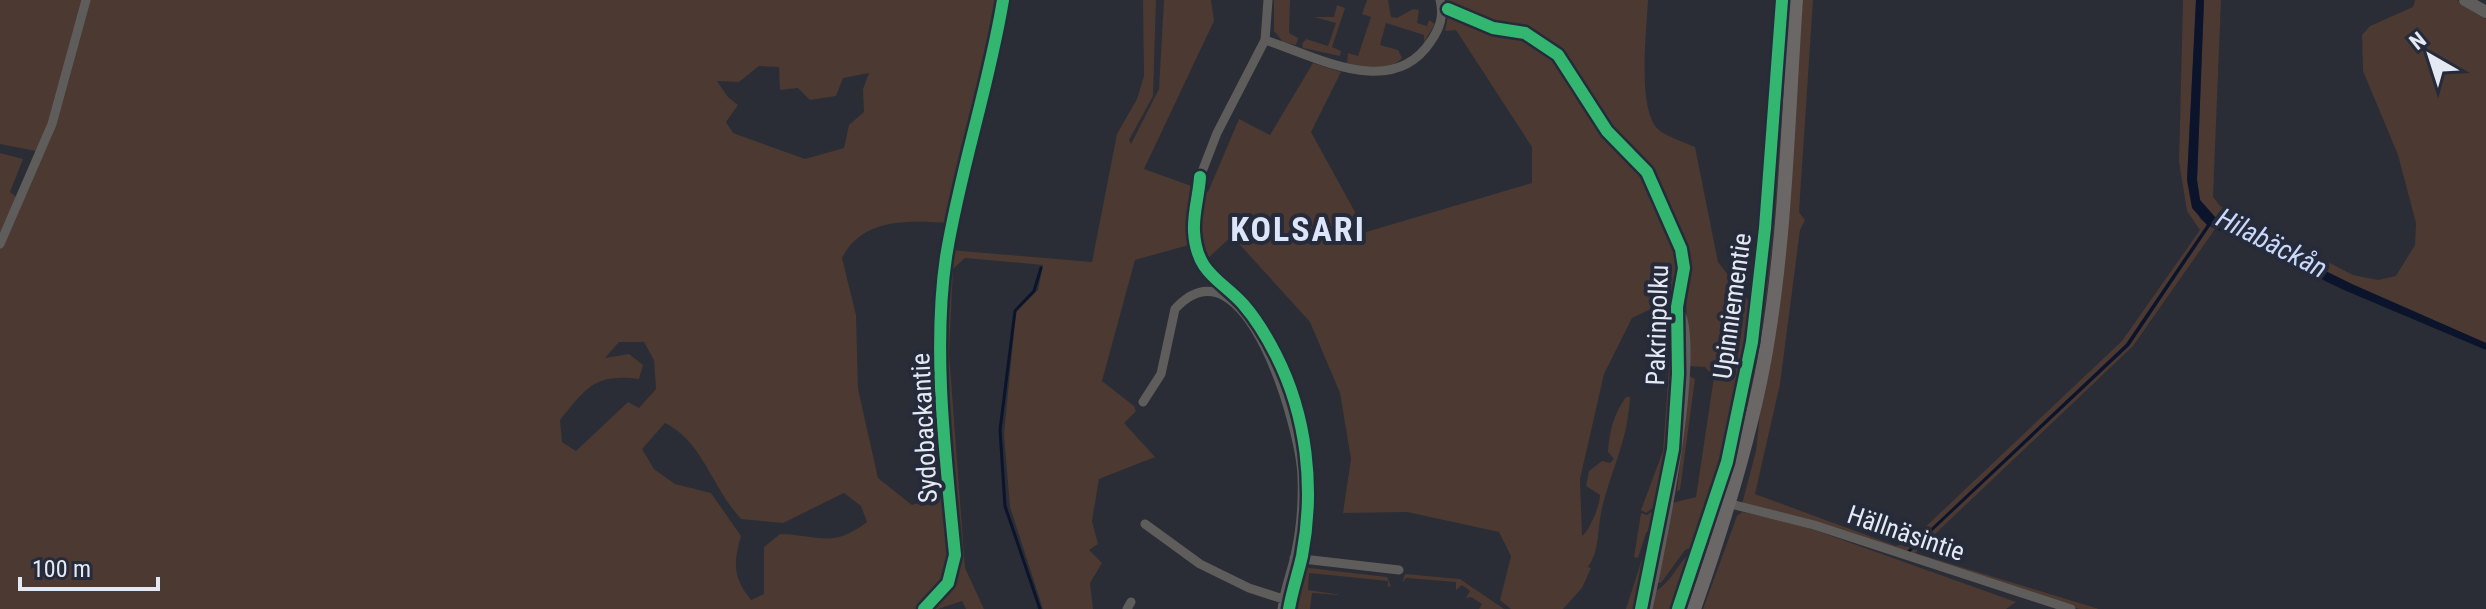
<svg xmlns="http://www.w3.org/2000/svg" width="2486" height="609" font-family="'Roboto Condensed',sans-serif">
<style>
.green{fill:#4b3932;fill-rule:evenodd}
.water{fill:#0c142c}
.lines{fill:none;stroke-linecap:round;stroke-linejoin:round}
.stream{stroke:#0c142c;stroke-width:3}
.minor{stroke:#5f5d5c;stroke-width:9}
.tertiary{stroke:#5f5d5c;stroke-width:12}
.secondary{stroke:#6a6766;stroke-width:14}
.cycleway-casing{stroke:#252b3a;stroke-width:17}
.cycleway{stroke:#33b770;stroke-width:12}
.labels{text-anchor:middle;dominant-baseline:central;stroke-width:8;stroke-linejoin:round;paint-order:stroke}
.street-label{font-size:26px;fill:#e5e9f3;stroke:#252b3a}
.water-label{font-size:28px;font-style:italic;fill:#cad9fb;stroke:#252b3a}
.district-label{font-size:34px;font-weight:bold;letter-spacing:2px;fill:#dce5f9;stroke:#252b3a}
</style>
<rect width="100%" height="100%" fill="#2a2d35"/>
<path class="green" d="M0,0H998L950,223C909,221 863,217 842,258L856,315L858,389L878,478L912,505L945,495L951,566L957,567L944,366L943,315L950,250L1092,262L1117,134L1137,99L1144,76L1143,0H1156L1153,96L1129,140L1131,144L1159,89L1164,0H1211L1214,21L1144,169L1197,188L1189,245L1135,260L1102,381L1134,406L1136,411L1124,423L1155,457L1099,479L1092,521L1098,544L1089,550L1102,563L1090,583L1093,609H1043L1010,507L1004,434L1016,311L1038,290L1043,265L965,258L953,269L949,353L965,568L984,609H966L962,601L938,609H0V153L23,159L10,192L18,198L36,151L0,144ZM759,66L779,67L780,90L798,88L810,100L836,96L843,78L869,73L863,89L864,112L849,125L844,148L805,159L733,133L726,122L738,105L728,97L717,81L739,82ZM619,342H644L654,360L656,389L639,408L628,402L576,451L562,442L560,420C586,388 595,373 639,379L643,365L629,354L605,358ZM665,423C703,442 711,486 741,519L783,523L844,493L861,506L867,522C831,549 821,535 780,534L764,547V594L751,600C733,578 733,563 741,536L711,493L675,484L654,469L642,449Z
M1274,0H1290L1289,33L1298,38L1296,45L1283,42L1274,31Z
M1367,0H1388L1391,17L1397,18L1413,9L1419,10L1417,23L1427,26L1429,20L1435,24L1424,42V35L1386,23L1380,45L1398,50L1402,58C1389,73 1364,68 1347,63L1348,53L1358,56L1371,17L1362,14Z
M1446,0H1648C1647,29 1636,113 1660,131C1670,138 1684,142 1695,147L1718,262L1754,308L1731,436L1698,545L1685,550L1661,583H1657L1672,503L1696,497L1714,377L1705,367L1689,366L1686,301L1676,297L1632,318L1604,374L1580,479L1582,536C1590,530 1600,505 1600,495L1586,486L1589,471L1602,461L1610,463L1614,459L1608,452C1609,432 1614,413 1626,397H1630C1628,440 1612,468 1602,508C1597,530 1600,550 1588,567L1591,568L1582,588L1563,609H1511L1500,600L1511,556L1499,532L1407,512L1343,513L1351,459L1340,393L1310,322L1232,236L1206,260C1194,237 1196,215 1201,190L1208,192L1239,119L1270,135L1313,63L1341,72L1311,132L1366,232L1532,183V147L1456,30L1445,31L1448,16L1456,11Z
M1784,0H1790C1777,169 1776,342 1721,504L1718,500C1765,337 1773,168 1784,0Z
M1803,0H1813L1799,212L1805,220L1800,230L1780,384L1755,494L1896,546L1908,543L1919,533L2122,341L2200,230L2187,211L2179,162L2183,0H2196L2187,180L2200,219L2207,224L2126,344L1906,552L2129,346L2210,226L2215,229L2133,346L1915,553L2099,609H2079L2027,594L1742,504L1756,451Z
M2204,0H2221L2213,197L2220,206L2353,275L2378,280L2396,276L2415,245L2416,223L2398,155L2363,71L2362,35L2370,26L2413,7L2415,0H2457L2486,19V343L2354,285L2215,217L2200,200L2197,180Z
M1337,5L1345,8L1332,47L1341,51L1340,56L1303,48L1302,44L1306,39L1328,46L1336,23L1314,17H1334Z
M1669,316L1678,327L1672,422L1660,503L1646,513L1641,510L1663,451L1672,325L1658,322Z
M1689,376L1695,379L1680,490L1677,491Z
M1658,507L1657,523L1646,533L1638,558L1634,557L1641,513L1647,515Z
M1742,512L1795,523L2016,602L2006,609H1703L1737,516Z
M1652,536L1639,609H1626L1648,540Z
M1692,551L1696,553L1686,572L1675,609H1652L1656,591C1672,581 1677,564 1692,551Z
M1301,567L1387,577L1391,586L1388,587V581L1309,573L1308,590L1342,595L1312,593L1310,609H1291Z
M1405,574L1460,579L1504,609H1479L1482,604L1471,597L1466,598L1470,591L1462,585L1456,590V582L1406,578L1402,583Z"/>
<path class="water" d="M2196,0H2204L2197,180L2200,200L2215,217L2354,285L2486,343V350L2344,290L2210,226L2129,346L1909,553L1906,552L2126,344L2207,225L2192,208L2187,180Z"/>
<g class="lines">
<path class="stream" d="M1040,609L1005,506L1000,430L1015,311L1034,291L1041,268"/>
<path class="minor" d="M1268,0L1265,40C1316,56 1392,101 1431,41C1440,28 1444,16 1440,0
M1200,177L1217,133L1265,40
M0,244L52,124L86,0
M1143,402L1161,374L1175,309C1246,232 1301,431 1302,477C1303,503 1301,529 1295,556C1291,574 1284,591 1282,609
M1727,503L1814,525L2071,609
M1145,524L1200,564L1249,588L1283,599
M1294,558L1399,570
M924,609L948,583L955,555C946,461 932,351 946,257C960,170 989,86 1003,0
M1127,609L1131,602
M1648,609C1658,565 1706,333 1677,307L1656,318"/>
<path class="tertiary" d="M2465,0L2486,12"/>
<path class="secondary" d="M1694,609C1722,529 1753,429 1767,345C1786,232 1788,115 1796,0"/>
<g class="cycleway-casing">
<path id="cycleway" d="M1448,9L1493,28L1525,33L1558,55L1607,131L1647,172L1681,249L1684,268L1677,307L1678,374L1673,449L1641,609
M1200,177C1199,195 1193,213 1194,231C1196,273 1220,279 1243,304C1256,319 1267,337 1276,355C1307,416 1315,488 1302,556C1298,574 1292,591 1289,609
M924,609L948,583L955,555C946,461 932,351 946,257C960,170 989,86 1003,0
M1678,609L1727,462L1752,342L1765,228L1782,0"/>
</g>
<use href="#cycleway" class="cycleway"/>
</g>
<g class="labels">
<g class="street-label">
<text transform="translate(1732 306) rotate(-82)">Upinniementie</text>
<text transform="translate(1657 325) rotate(-88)">Pakrinpolku</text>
<text transform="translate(924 428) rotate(-93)">Sydobackantie</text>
<text transform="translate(1906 533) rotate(19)">Hällnäsintie</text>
</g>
<g class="water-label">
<text transform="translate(2272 243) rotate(27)">Hilabäckån</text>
</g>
<g class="district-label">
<text x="1298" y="229">KOLSARI</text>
</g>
</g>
<g transform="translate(2430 56) rotate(321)" stroke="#252b3a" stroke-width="6" paint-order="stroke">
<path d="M0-6L14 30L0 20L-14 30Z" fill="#e5e9f3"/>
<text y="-12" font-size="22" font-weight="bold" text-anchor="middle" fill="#e5e9f3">N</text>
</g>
<path d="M20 577v12h138v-12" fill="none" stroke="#e5e9f3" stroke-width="4"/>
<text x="32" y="577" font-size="24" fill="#e5e9f3" stroke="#252b3a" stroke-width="6" paint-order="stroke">100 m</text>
</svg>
